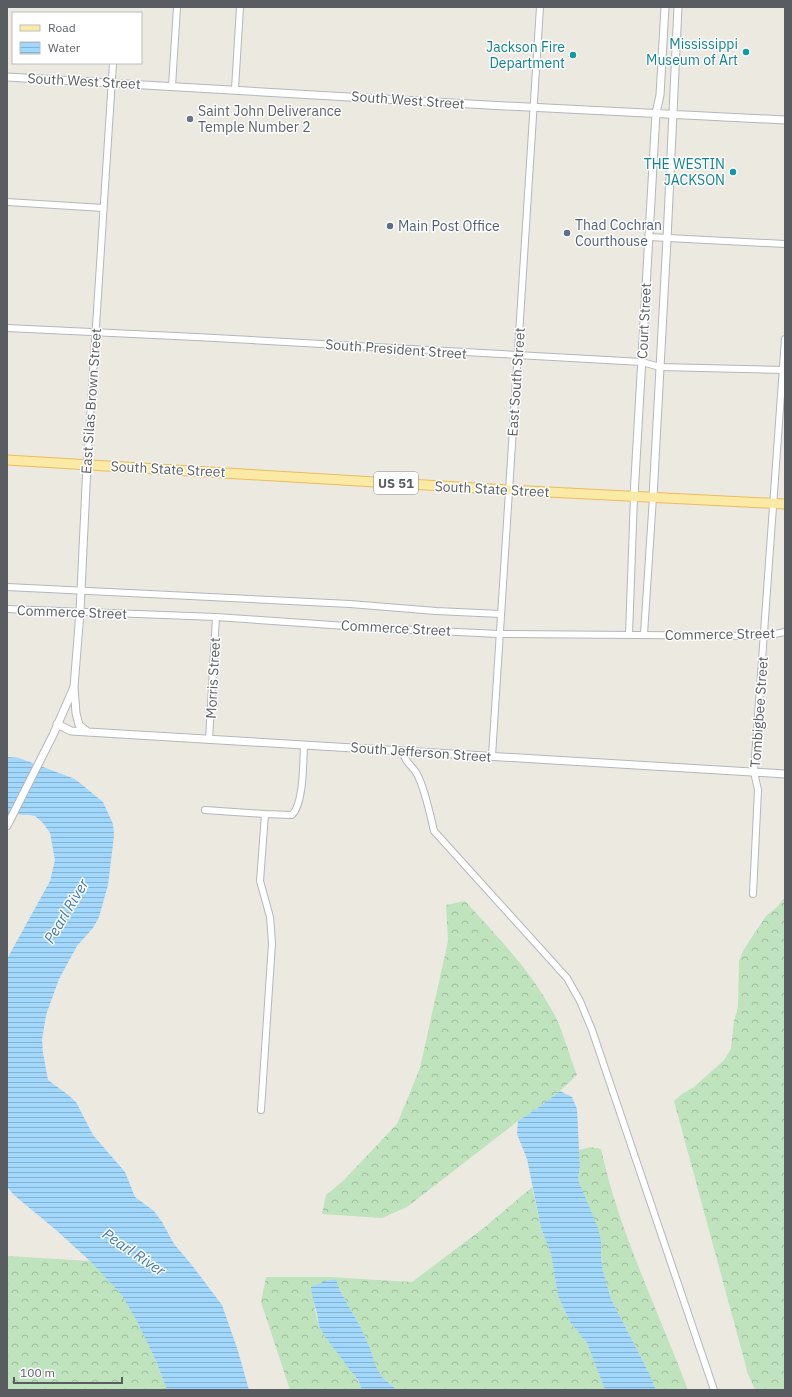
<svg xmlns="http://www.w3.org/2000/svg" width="792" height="1397" font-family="'IBM Plex Sans',sans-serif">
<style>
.forest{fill:url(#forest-crowns)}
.water{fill:url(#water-rules)}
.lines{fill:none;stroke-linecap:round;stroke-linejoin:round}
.minor-casing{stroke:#b3b7bb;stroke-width:8}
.tertiary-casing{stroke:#b3b7bb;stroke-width:9}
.primary-casing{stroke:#ebbc5a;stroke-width:11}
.minor{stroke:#fff;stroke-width:6}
.tertiary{stroke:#fff;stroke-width:7}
.primary{stroke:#fbeaa6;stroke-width:9}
.culture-dot{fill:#0f9aa8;stroke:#fff;stroke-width:1.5}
.worship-dot{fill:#6b7280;stroke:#fff;stroke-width:1.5}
.service-dot{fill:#5c6f8a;stroke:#fff;stroke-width:1.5}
.labels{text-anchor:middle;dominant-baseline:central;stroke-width:3;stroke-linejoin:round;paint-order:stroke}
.shield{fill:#fff;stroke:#8b8e90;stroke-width:1}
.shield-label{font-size:13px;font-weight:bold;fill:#595d61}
.culture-label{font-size:14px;fill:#0d838f;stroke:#fff;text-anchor:end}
.street-label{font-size:14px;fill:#595d61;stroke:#fff}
.worship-label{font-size:14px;fill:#5b616d;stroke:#fff;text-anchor:start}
.service-label{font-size:14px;fill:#4e5e75;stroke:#fff;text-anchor:start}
.water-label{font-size:15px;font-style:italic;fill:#4079ac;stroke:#fff}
</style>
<defs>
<pattern id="forest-crowns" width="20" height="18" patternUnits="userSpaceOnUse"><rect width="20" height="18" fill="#bfe3bd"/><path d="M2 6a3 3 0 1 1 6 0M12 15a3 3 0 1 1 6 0" fill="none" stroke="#9ebb9d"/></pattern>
<pattern id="water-rules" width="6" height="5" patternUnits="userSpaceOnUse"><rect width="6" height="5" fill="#a1d8fb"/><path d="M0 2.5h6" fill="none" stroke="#86b2cf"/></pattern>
</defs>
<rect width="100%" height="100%" fill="#ece9e1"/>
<path class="forest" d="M785,897V1390H755L748,1374L674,1101L682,1094L694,1087L724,1060L731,1049L734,1021L738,1007L739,961L744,949L766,916L777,907Z
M465,901C497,936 532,972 554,1014C564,1033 569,1055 577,1075L560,1091L539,1107L518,1121L407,1207L382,1218L322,1214L326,1195L343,1181L397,1124L420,1068L448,941L446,905Z
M590,1147L601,1149C619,1232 658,1310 688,1390H656L649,1373L611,1299L603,1271L601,1257V1241L578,1180L580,1167L579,1150Z
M532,1187L541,1228L551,1254L558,1296L570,1322L587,1343L605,1390H397L382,1377L374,1365L371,1351L360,1326L340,1291L335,1279L313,1300C315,1307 317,1322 320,1328C331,1350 353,1366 362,1390H290L261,1302L266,1277H329L412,1282L485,1227Z
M7,1256L90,1261C100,1272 114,1282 122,1295C141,1324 155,1358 167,1390H7Z"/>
<path class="water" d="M7,757L19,758L75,779L103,802L113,824L114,836L108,885L99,917L93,928L77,946L59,979L46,1015L42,1040L43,1053L48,1080L67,1094L76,1102L93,1135L125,1172L135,1197L154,1211L162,1222L174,1244L191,1264L222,1305L238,1351L249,1390H167L156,1361L137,1321L121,1294L90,1261L56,1230L15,1196L7,1187V959L50,881L55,860L50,833L43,823L35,816L29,815L7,814Z
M560,1091L572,1097L577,1109L580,1167L578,1180L598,1228L601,1241V1257L603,1271L611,1299L649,1373L656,1390H605L587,1343L570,1322L558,1296L551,1254L541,1228L527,1159L517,1134L518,1121L539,1107Z
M336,1279L340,1291L360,1326L371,1351L375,1365L382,1377L397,1390H362L358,1380L325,1337L319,1326L317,1313L313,1300L311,1287L323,1282Z"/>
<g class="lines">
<g class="minor-casing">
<path id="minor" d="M172,86L177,7
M235,89L240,7
M7,202L103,208
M649,237L785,244
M7,328L196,337L642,362L660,367L785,370
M87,465L113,63
M7,587L350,604L436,611L501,614
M7,609L216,617L375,628L499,634L764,636L785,632
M629,634L634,496
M644,634L653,497
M209,740L216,617
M403,751C404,762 412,765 417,774C425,789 430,814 434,831L567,978L580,1001L592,1030L714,1390
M492,756L540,7
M205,810L265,814
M753,894L758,790L754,772L785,339
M261,1110L272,943L270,917L260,881L265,814L292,815C304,803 303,762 304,745"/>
</g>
<g class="tertiary-casing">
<path id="tertiary" d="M7,77L487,105L785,120
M634,496L656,113L660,95L665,7
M653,497L667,239L678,7
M74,687L76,713L79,725L88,732
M57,724L71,731L88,732L785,774
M7,826L53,735L74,687L80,612L87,465"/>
</g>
<g class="primary-casing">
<path id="primary" d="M7,460L509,490L785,504"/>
</g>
<use href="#minor" class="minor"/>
<use href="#tertiary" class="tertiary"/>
<use href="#primary" class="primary"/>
</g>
<g class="culture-dot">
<circle cx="746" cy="52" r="4"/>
<circle cx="573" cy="55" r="4"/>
<circle cx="733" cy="172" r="4"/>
</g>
<circle class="worship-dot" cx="190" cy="119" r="4"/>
<g class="service-dot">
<circle cx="390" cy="226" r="4"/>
<circle cx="567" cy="233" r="4"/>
</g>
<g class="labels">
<rect class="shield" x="374" y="472" width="44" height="22" rx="3"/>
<g class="shield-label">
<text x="396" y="483">US 51</text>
</g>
<g class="culture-label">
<text x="738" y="44">Mississippi<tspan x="738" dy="16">Museum of Art</tspan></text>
<text x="565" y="47">Jackson Fire<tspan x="565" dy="16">Department</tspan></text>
<text x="725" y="164">THE WESTIN<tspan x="725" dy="16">JACKSON</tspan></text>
</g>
<g class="street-label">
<text transform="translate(84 81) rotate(3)">South West Street</text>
<text transform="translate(408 100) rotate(4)">South West Street</text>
<text transform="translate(644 321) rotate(-87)">Court Street</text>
<text transform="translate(396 349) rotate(4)">South President Street</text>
<text transform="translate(516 382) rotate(-86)">East South Street</text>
<text transform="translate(91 401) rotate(-86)">East Silas Brown Street</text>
<text transform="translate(168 469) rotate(3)">South State Street</text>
<text transform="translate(492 489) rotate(3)">South State Street</text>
<text transform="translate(72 612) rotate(2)">Commerce Street</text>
<text transform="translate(396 628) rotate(3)">Commerce Street</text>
<text transform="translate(720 634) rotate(-1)">Commerce Street</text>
<text transform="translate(213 678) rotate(-87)">Morris Street</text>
<text transform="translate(759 712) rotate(-86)">Tombigbee Street</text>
<text transform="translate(421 752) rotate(4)">South Jefferson Street</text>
</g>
<g class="worship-label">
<text x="198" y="111">Saint John Deliverance<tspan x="198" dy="16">Temple Number 2</tspan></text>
</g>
<g class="service-label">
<text x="575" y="225">Thad Cochran<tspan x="575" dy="16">Courthouse</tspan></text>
<text x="398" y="226">Main Post Office</text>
</g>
<g class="water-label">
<text transform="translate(66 911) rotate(-59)">Pearl River</text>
<text transform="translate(134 1252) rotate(34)">Pearl River</text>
</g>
</g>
<rect width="792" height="1397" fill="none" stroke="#595d61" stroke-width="16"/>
<rect x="12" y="12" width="130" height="52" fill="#ffffff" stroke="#bdbec0"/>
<rect x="20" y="25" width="20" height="6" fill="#fbeaa6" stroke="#bdbec0"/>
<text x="48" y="32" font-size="12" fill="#595d61">Road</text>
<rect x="20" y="42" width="20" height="12" fill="url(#water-rules)" stroke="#bdbec0"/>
<text x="48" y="52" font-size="12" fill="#595d61">Water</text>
<path d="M14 1377v6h108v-6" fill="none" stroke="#595d61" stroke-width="2"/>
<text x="20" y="1377" font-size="12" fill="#595d61" stroke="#ffffff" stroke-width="3" paint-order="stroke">100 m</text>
</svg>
